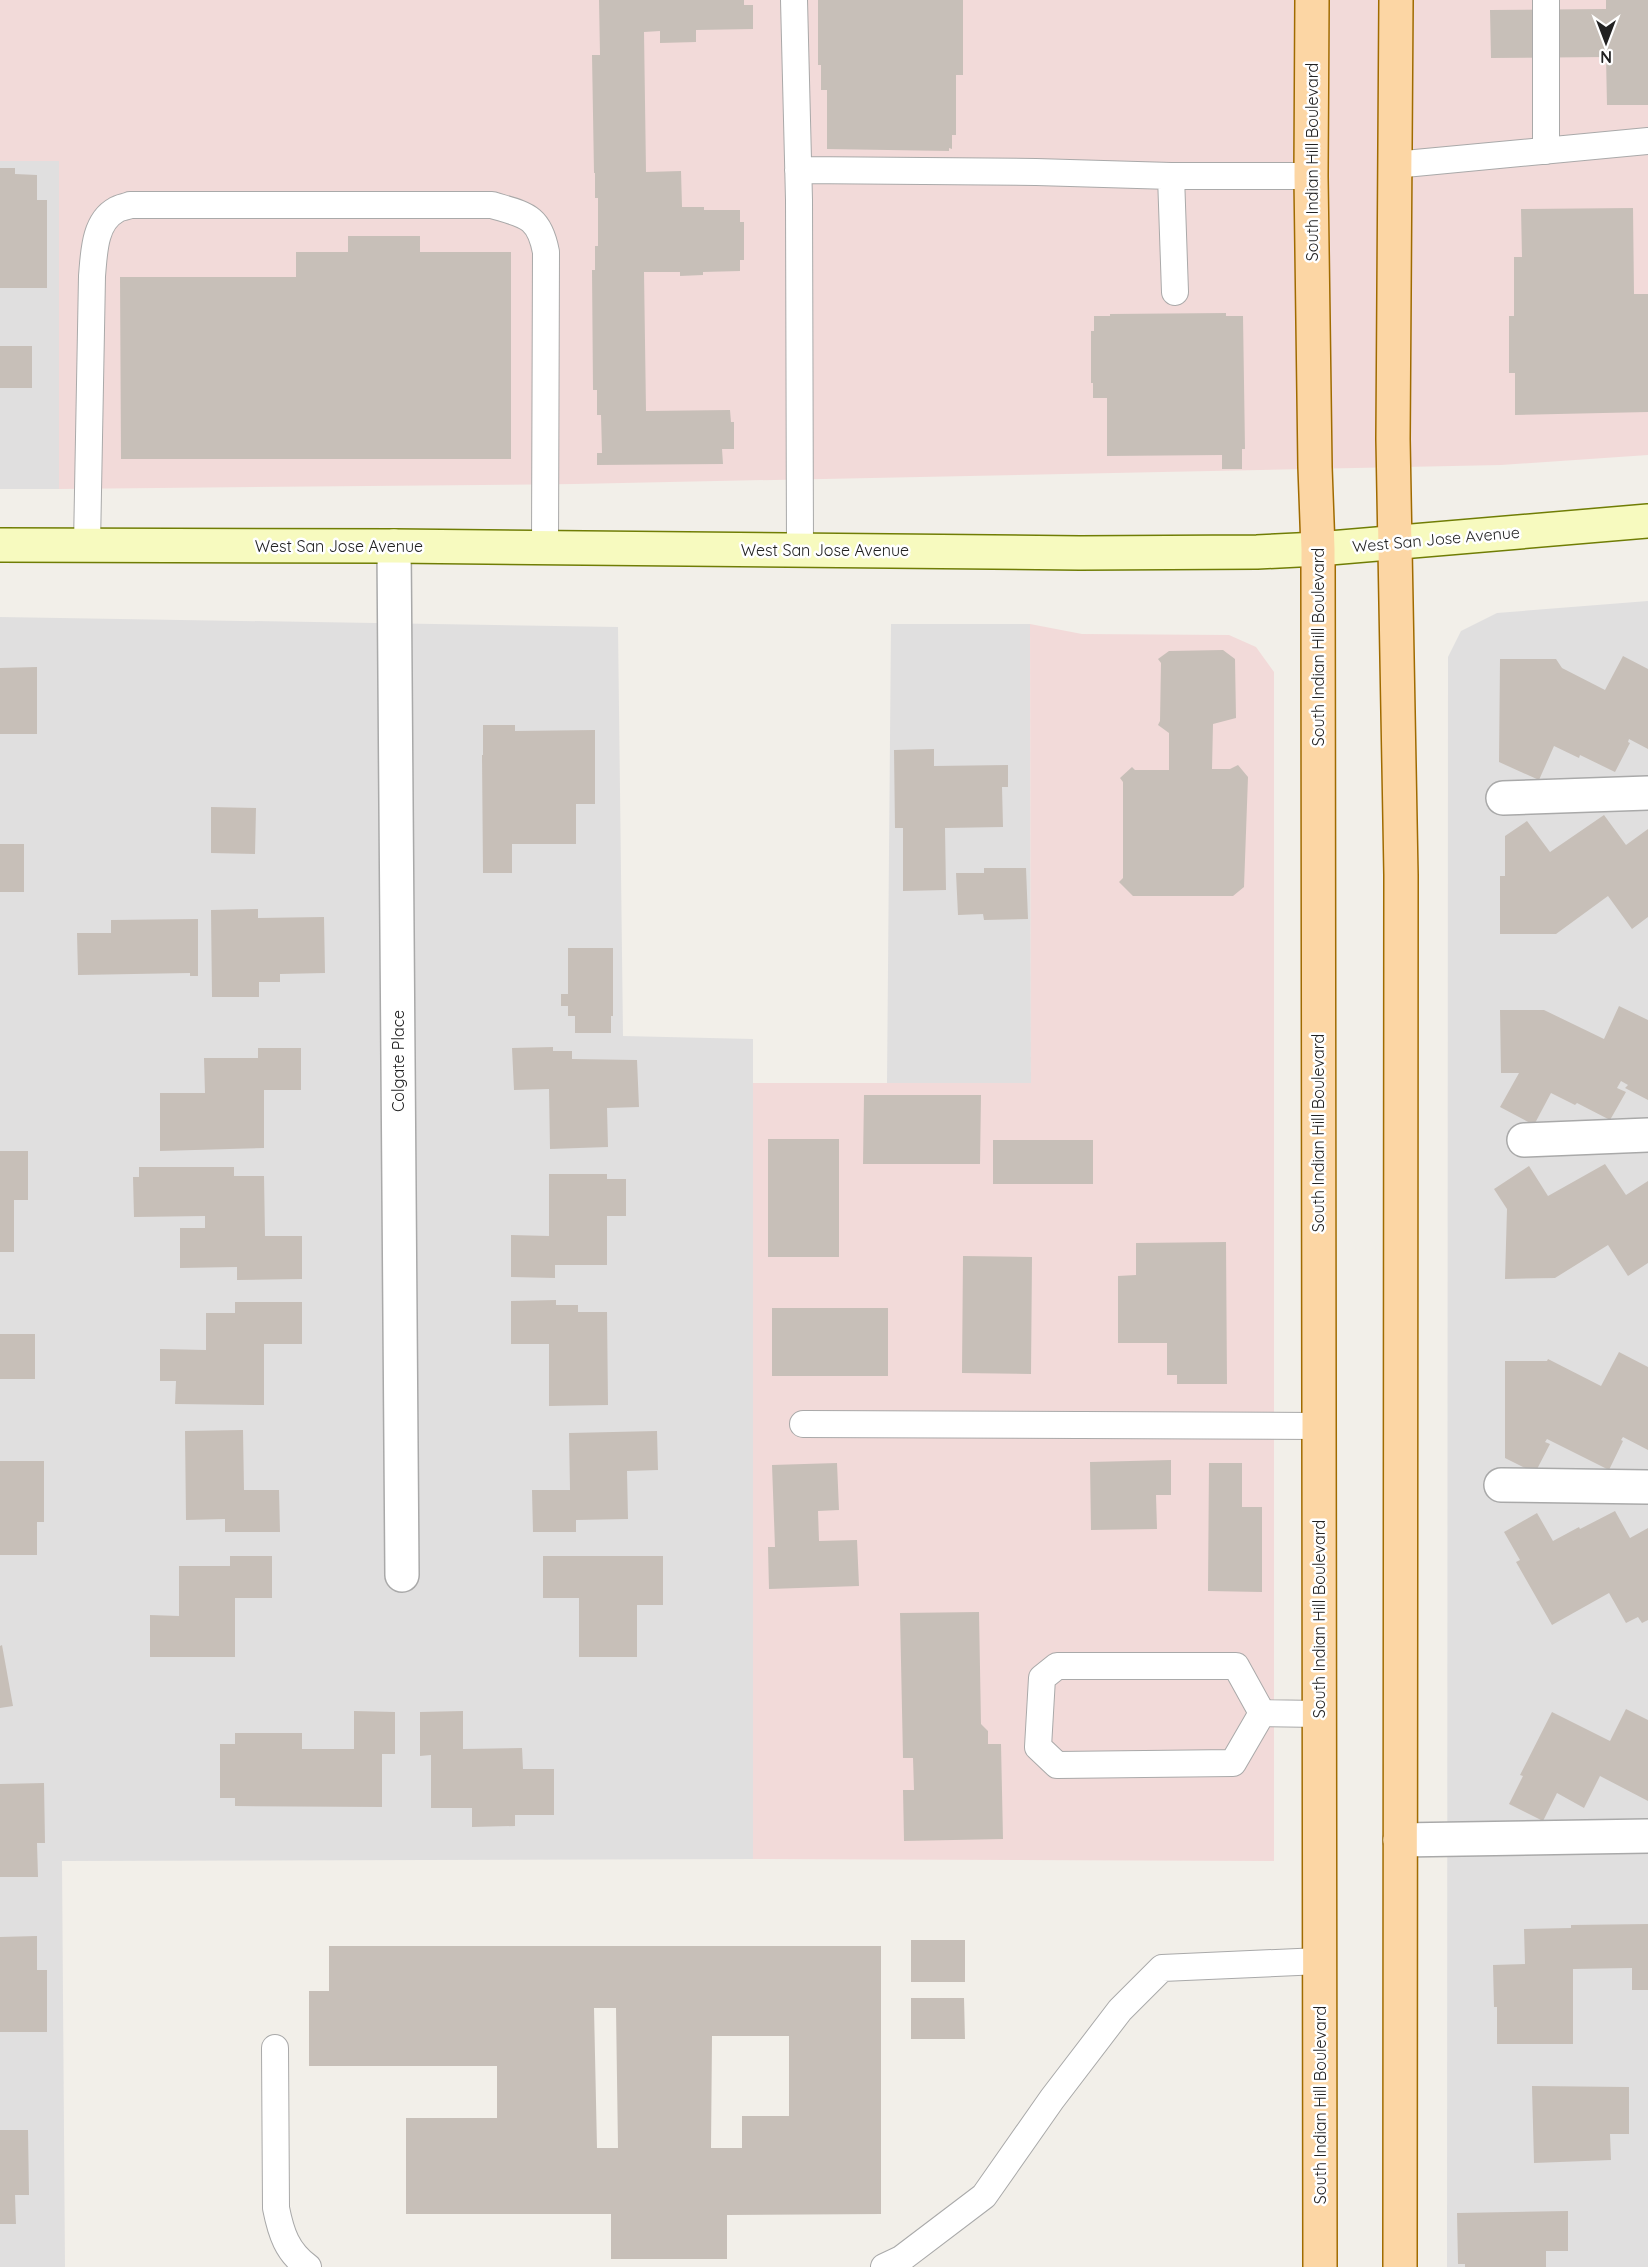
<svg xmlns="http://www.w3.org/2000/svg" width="1648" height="2267" font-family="Quicksand,sans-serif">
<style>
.residential{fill:#e0dfdf}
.commercial{fill:#f2dad9}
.building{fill:#c7bfb8;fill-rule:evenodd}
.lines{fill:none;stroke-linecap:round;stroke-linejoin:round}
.lane-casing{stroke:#a9a9a9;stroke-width:28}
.street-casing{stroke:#a9a9a9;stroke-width:36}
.secondary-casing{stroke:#707d05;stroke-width:36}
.primary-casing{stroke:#a06b00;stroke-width:36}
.lane{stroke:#fff;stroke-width:26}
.street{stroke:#fff;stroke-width:33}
.secondary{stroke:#f7fabf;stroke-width:33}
.primary{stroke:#fcd6a4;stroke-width:33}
.labels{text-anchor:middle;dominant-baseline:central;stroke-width:5;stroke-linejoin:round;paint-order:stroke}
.street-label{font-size:16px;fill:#222;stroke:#fff}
</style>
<rect width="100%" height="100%" fill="#f2efe9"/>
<path class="residential" d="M0,161H59V489H0Z
M1648,601V2267H1447L1448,657L1461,631L1497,613Z
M0,617L618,627L623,1036L753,1039V1859L62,1861L65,2267H0Z
M891,624H1030L1031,1083H887Z"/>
<path class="commercial" d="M0,0H1648V455L1501,465L575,484L59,489V161H0Z
M1030,624L1082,634L1229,635L1256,647L1274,672V1861L753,1859V1083H1031Z"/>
<path class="building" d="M599,0H744V5H753V29L696,30V42L660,43V31L644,32L646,172L681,171L682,207H704V210H740V222H744V260H740V271L703,272V275L680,276V272H644L646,411L730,410L731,422H734V449H722L723,464L597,465V453H602L601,415H597V390H593L592,270H595V246H598V198H595V173H594L592,55H600Z
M818,0H963V75H956V135H952V149L949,148V151L827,149V90H821V65H818Z
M1606,0H1648V105H1607L1606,57L1491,58L1490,10L1606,9Z
M0,168H15V174L37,175V200H47V288H0Z
M1633,208L1634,294H1648V412L1515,415V373H1509V316H1514V257H1522L1521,209Z
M348,236H420V252H511V459H121L120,277H296V252H348Z
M1226,313V316H1243L1245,449H1242V469H1222V455L1107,456V398H1093V383H1091V331H1094V316H1110V314Z
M0,346H32V388H0Z
M1223,650L1235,659L1236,718L1213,724L1212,769H1230L1238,765L1248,777L1244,887L1233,896H1133L1119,882L1123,878V782L1120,778L1132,767L1135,770H1169V733L1158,725L1160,721L1161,663L1158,659L1169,651Z
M1623,656L1648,669V749L1629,739L1628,742L1630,743L1615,772L1580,755L1579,758L1554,746L1539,780L1499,762L1500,659H1556L1562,668L1605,690Z
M37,667V734H0V668Z
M483,725H515V731L595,730V804H576V844H512V873H483L482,755H483Z
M934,749V766L1008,765V787H1002L1003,827L945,828L946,890L903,891V828H895L894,750Z
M211,807L256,808L255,854L211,853Z
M1604,815L1626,845L1648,829V917L1632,929L1608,896L1556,934H1500V876H1505V836L1527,821L1550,852Z
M0,844H24V892H0Z
M984,868H1026L1028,919L984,920L983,914L958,915L956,873H984Z
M258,909V918L324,917L325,973L280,974V982H259V997H212L211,910Z
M198,919V976H190V973L78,975L77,933H111V920Z
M568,948H613V1016H611V1033H575V1016H568V1006H561V994H568Z
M1619,1006L1648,1020V1100L1625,1088L1628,1085L1621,1081L1617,1088L1626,1092L1610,1120L1577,1103L1575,1105L1551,1093L1534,1125L1500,1107L1519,1073H1501L1500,1010H1544L1604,1039Z
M553,1047V1051H572V1059L637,1060L639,1107L607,1108L608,1147L550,1149L549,1089L514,1090L512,1048Z
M258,1048H301V1090H264V1148L160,1151V1093H205L204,1058H258Z
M864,1095H981L980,1164H863Z
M768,1139H839V1257H768Z
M993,1140H1093V1184H993Z
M0,1151H28V1200H14V1252H0Z
M1605,1164L1626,1195L1648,1181V1263L1628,1276L1608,1245L1555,1278L1505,1279L1507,1209L1494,1189L1529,1166L1548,1196Z
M139,1167H234V1176H264L265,1236H302V1279L237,1280V1267L180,1268V1228H205V1216L134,1217L133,1177H139Z
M549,1174H607V1179H626V1216H607V1265H555V1278L511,1277V1235L549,1236Z
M1226,1242L1227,1384H1177V1375H1167V1343H1118V1276L1136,1275V1243Z
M963,1256L1032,1257L1031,1374L962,1373Z
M556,1300V1305H578V1312H607L608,1405L549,1406V1344H511V1301Z
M235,1302H302V1344H264V1405L175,1404L176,1381H160V1349L206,1350V1313H235Z
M772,1308H888V1376H772Z
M0,1334H35V1379H0Z
M1619,1352L1648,1367V1450L1623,1437L1621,1440L1623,1441L1609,1470L1547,1439L1545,1442L1550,1444L1535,1473L1505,1458V1361H1547L1548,1359L1601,1386Z
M243,1430L244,1490H279L280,1532H225V1519L186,1520L185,1431Z
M657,1431L658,1470L627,1471L628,1519L576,1520V1532H533L532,1490H570L569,1433Z
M1171,1460V1495H1156L1157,1529L1091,1530L1090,1462Z
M0,1461H44V1522H37V1555H0Z
M837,1463L839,1510L818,1511L819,1541L857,1540L859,1586L769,1589L768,1547H775L772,1465Z
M1209,1463H1242V1507H1262V1592L1208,1591Z
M1615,1511L1630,1538L1648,1528V1620L1642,1623L1638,1617L1626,1623L1609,1593L1552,1625L1516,1562L1520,1560L1504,1532L1537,1513L1553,1541L1579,1527L1580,1529Z
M230,1556H272V1598H235V1657H150V1615L179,1616V1566H230Z
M543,1556H663V1605H637V1657H579V1598H543Z
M979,1612L981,1724L988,1731V1744H1001L1003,1839L904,1841L903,1790H914L913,1758H903L900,1613Z
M2,1645L13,1706L0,1708V1646Z
M1626,1709L1648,1720V1801L1600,1776L1584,1808L1557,1793L1543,1821L1509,1804L1523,1776L1520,1775L1552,1712L1610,1741Z
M354,1711L395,1712V1754H382V1807L235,1806V1798H220V1744H235V1733H302V1749H354Z
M463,1711V1749L522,1748L523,1769H554V1815H515V1826L472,1827V1808H431V1755L420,1756V1712Z
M44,1783L45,1843H37L38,1877H0V1784Z
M1648,1924V1990H1632V1968L1573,1969V2044H1497V2007H1494L1493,1965L1525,1964L1524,1929L1571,1928V1925Z
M37,1936V1970H47V2032H0V1937Z
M911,1940H965V1982H911Z
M329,1946H881V2214L727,2215V2259H611V2214H406V2118H497V2066H309V1991H329ZM594,2008H616L618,2148H597ZM712,2036H789V2116H742V2148H711Z
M911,1998H964L965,2039H911Z
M1532,2086L1629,2087V2134H1610L1611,2160L1534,2163Z
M0,2130H28L29,2195H15L16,2224H0Z
M1568,2211V2251H1546V2267H1465V2264H1458L1457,2213Z"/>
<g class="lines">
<g class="lane-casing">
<path id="lane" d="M794,0L799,200L800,550
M1546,0V151
M1394,165L1648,141
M798,170L1036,172L1171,176H1311
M1171,176L1175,292
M87,545L92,276C94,254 94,222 116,210C120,207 126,207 130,205H492C525,215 539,215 546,252L545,548
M803,1424L1319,1426
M1262,1713L1233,1763L1057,1765L1038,1747L1042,1678L1057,1666H1236L1262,1713L1319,1714
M275,2048L276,2208C281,2233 287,2252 308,2267
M884,2267L901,2259L984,2196L1052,2099L1120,2010L1162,1968L1320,1961"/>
</g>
<g class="street-casing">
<path id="street" d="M394,546L402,1575
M1503,798L1648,793
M1524,1140L1648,1135
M1501,1485L1648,1487
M1400,1840L1648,1836"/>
</g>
<g class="secondary-casing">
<path id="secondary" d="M0,545L394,546L1080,553L1257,552L1318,549L1648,521"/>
</g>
<g class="primary-casing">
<path id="primary" d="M1312,0L1311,176L1315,467L1318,549L1320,2267
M1396,0L1393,439L1401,875L1400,2267"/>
</g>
<use href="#lane" class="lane"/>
<use href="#street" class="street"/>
<use href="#secondary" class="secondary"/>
<use href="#primary" class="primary"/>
</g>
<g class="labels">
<g class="street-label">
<text transform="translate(1312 162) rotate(-90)">South Indian Hill Boulevard</text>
<text transform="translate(1436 539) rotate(-5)">West San Jose Avenue</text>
<text x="339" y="546">West San Jose Avenue</text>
<text x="825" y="550">West San Jose Avenue</text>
<text transform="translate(1318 647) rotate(-90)">South Indian Hill Boulevard</text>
<text transform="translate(398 1061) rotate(-90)">Colgate Place</text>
<text transform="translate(1318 1133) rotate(-90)">South Indian Hill Boulevard</text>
<text transform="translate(1319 1619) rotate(-90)">South Indian Hill Boulevard</text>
<text transform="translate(1320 2105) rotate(-90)">South Indian Hill Boulevard</text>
</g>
</g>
<g transform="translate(1606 42) rotate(180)" stroke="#ffffff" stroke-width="4.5" paint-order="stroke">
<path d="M0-4.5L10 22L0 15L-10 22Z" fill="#222222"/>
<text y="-9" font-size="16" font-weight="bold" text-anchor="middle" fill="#222222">N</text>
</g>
</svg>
